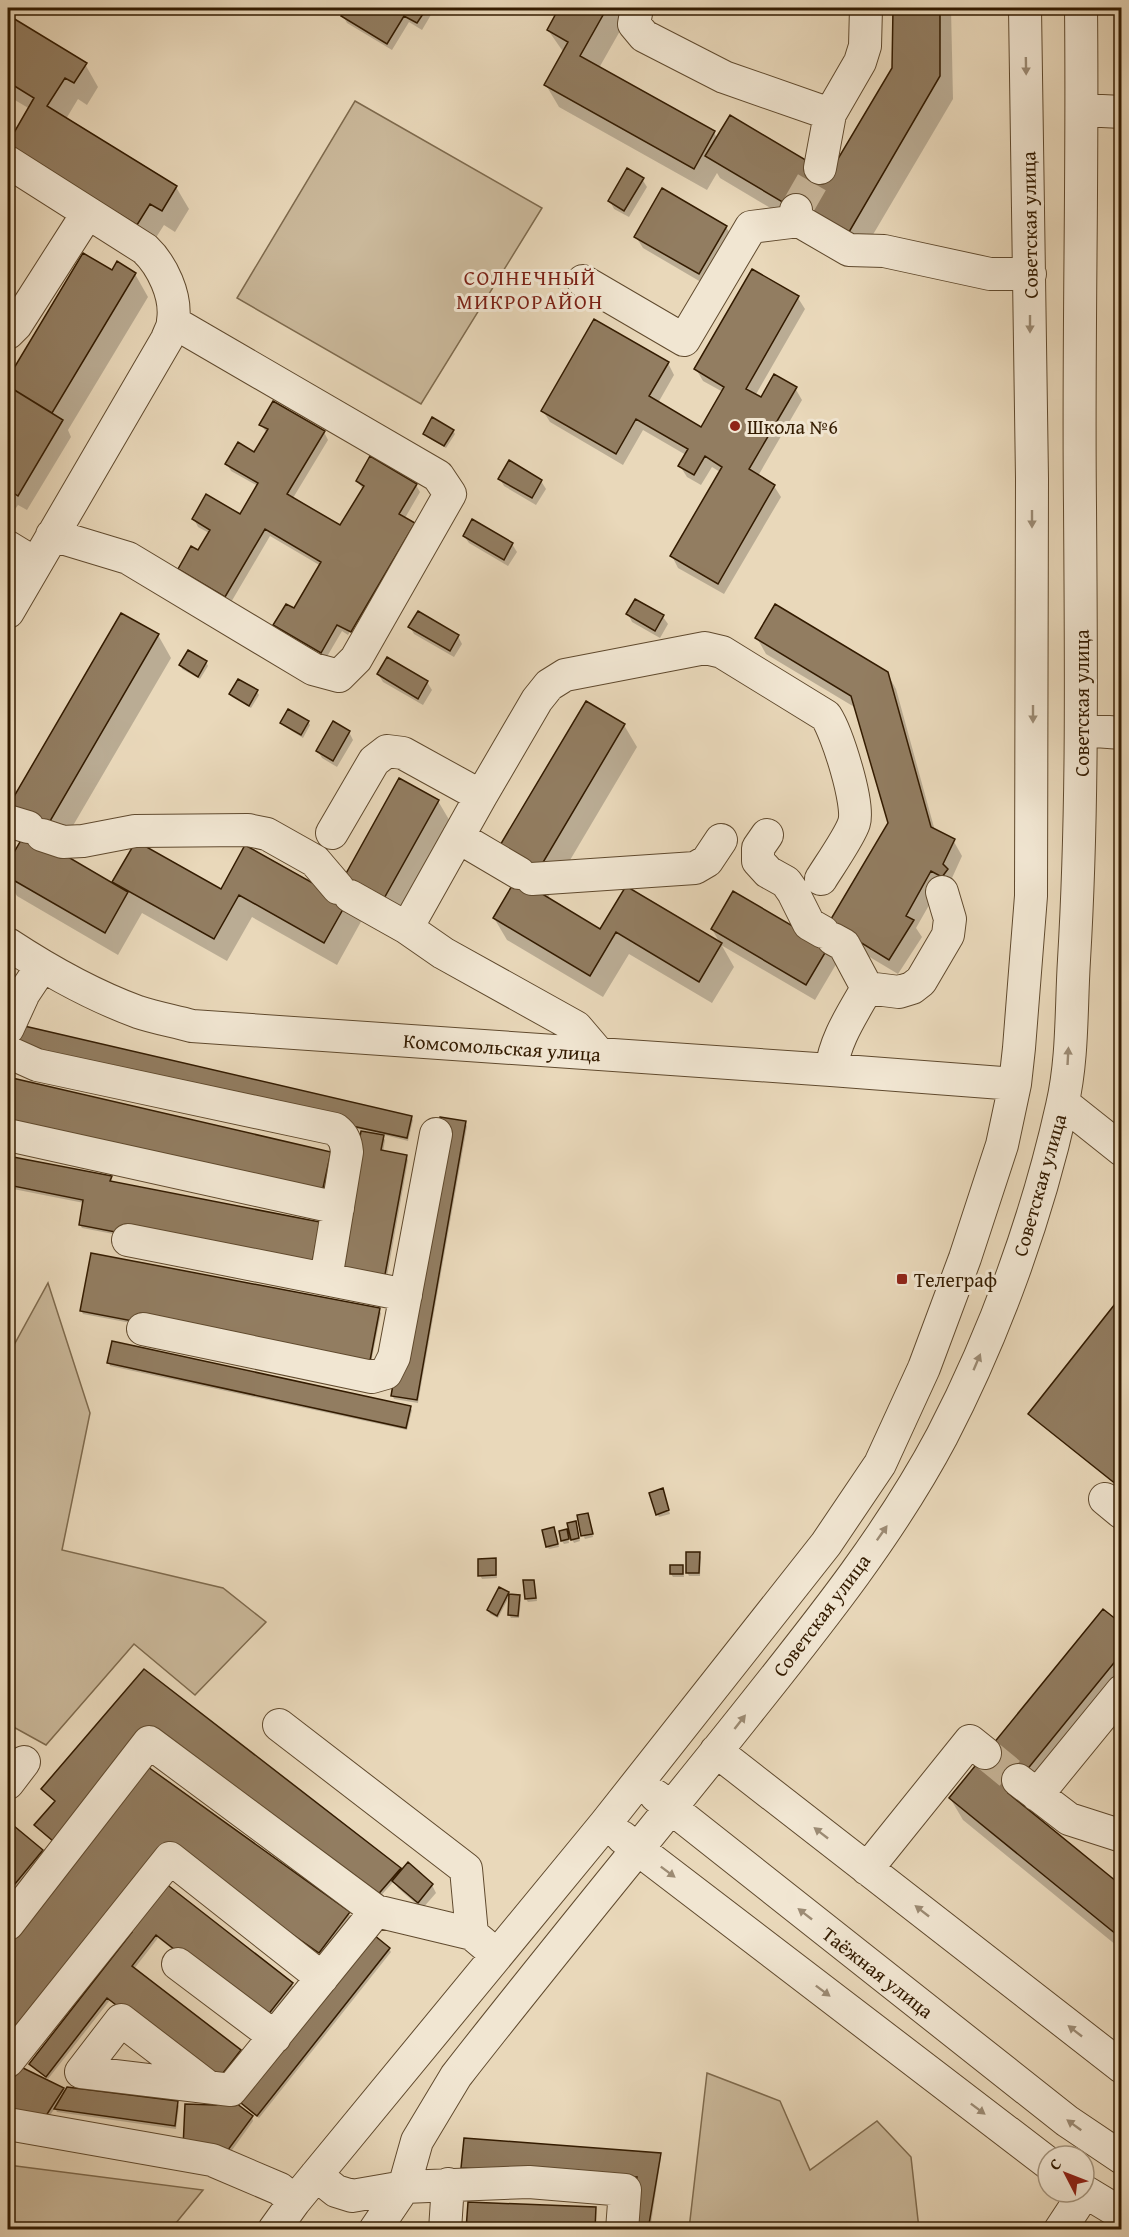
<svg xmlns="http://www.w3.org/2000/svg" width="1129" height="2237" font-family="'Gentium Book Plus',serif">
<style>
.green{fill:#cab89a;stroke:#7e6a4d;stroke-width:1.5}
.shadow{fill:#0003}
.building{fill:#927d61;stroke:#331b00;stroke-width:1.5}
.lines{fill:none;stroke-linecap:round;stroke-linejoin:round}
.minor-tunnel{stroke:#c5b295;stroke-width:32;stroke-dasharray:32 16;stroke-linecap:butt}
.minor-casing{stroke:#604a2e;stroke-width:34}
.minor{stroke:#f1e6d2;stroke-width:32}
.oneway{fill:#9c8b74}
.poi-dot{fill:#8f2418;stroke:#f1e6d2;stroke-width:2}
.labels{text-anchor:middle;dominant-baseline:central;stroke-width:6;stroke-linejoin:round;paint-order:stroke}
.street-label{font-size:20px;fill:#331b00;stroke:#f1e6d2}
.poi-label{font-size:20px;fill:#331b00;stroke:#f1e6d2;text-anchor:start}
.neighbourhood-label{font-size:21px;letter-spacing:1.5px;fill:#7a1f14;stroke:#f1e6d2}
</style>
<rect width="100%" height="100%" fill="#e9d8ba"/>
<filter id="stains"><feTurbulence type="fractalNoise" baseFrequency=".00333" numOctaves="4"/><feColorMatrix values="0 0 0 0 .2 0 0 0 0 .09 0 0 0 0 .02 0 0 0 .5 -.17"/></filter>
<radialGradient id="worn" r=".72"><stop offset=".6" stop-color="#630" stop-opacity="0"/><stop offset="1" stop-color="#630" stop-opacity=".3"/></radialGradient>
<path class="green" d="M355,101L542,208L421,404L237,298Z
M48,1283L90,1413L62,1550L223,1588L266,1622L195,1695L134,1644L46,1745L8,1724V1356Z
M707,2073L780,2101L810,2170L877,2121L911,2157L919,2229H689Z
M8,2165L203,2190L171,2229H8Z"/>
<path class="shadow" d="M348,8H435L422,30L409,22L392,50L347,23L343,16Z
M561,8H633L599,68L714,132L717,139L830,176L894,69V8H951L953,99L858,260L720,178L717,173L707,190L559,107L546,85L564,53L548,30Z
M8,17L85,64L98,87L87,105L78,99L66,119L176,187L189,209L175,232L164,225L150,247L21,168L8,145L30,109L8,96Z
M642,179L647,187L629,217L614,209L610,201Z
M726,227L733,238L706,285L643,248L636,237Z
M84,255L112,273L135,274L148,297L68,430L71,437L27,510L18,505L10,517L8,515V381Z
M798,298L805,309L755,396L761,399L795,388L802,400L758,476L774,486L781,497L724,594L678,568L672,556L720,472L712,467L701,485L687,477L680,466L686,455L643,430L623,465L550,422L543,411L668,363L674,375L658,403L702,429L723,392L703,381L696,369Z
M261,425L324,432L328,440L293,498L341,528L363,489L357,481L416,485L420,492L405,518L415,525H412L348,635L342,631L325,660L279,633L275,625L295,610L321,566L270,536L230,604L184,577L179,569L198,552L209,533L198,527L194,519L240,516L258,486L231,471L227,464L255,454L267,433Z
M453,431L455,434L446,448L427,437L425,434Z
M509,463L541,481L546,489L536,505L504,486L500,479Z
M464,536L512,544L517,552L508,566L469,543Z
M636,601L663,617L668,624L660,638L632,622L628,614Z
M410,627L458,636L462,644L454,657L414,634Z
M158,635L171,658L57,853L113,885L136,843L221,891L335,897L438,801L451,823L395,924L368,909L337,965L252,917L227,961L142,913L118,955L17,896L8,880V867L29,830Z
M757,638L887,673L896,689L935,831L953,840L962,856L952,878L956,885L952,892L940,886L916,928L922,937L898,974L848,944L815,1000L721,945L712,929L819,943L889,823L856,708L766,654Z
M206,662L208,666L200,679L182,669L181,665Z
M378,674L427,682L432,690L423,705L383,682Z
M257,692L259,695L251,708L232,697L230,694Z
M308,722L310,725L303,738L284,726L282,723Z
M624,725L637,747L547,899L601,931L626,888L721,944L734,967L712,1003L629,954L603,997L507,940L494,918L521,873Z
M349,732L353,740L337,767L322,758L318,751Z
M8,1079L330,1153L332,1156L322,1200L8,1127Z
M295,1115L411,1117L413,1120L408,1141L381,1134L385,1140L383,1152L406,1156L408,1160L386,1282L371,1132Z
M465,1123L467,1126L418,1403L394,1399L392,1395Z
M8,1157L111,1177L112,1183L319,1223L312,1272L82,1228L80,1225L84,1203L8,1188Z
M1122,1302V1489L1029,1414Z
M81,1310H379L381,1313L370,1368L83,1314Z
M109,1362L410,1407L412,1410L407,1430L110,1366Z
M664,1493L670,1514L659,1517L657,1514Z
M587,1514L593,1537L585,1539L583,1535Z
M576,1523L580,1541L574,1543L572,1539Z
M554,1529L559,1547L549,1549L547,1546Z
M568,1534L569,1543L564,1544L562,1541Z
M699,1554L701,1557L700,1576H689L687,1572Z
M495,1559L497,1578L482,1579L480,1575Z
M682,1566L684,1577H673L671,1574Z
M534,1581L537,1601L528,1602L526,1599Z
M508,1593L510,1595L498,1618L490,1614L489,1610Z
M519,1596L521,1600L519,1618H511L509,1615Z
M1122,1626V1691L1025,1809L1122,1887V1950L963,1820L950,1798Z
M144,1671L401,1872L432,1885L436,1893L422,1909L398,1888L394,1881L377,1900L153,1730L55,1844L36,1825L56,1802L43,1789Z
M148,1769L351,1916L321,1955L166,1847L8,2050V1949Z
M8,1823L44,1855L18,1887L8,1878Z
M165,1885L294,1987L267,2022L158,1938L134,1969L241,2055L218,2084L110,2000L48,2079L31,2064L133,1933Z
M389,1949L391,1952L259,2118L239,2102Z
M22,2069L63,2089L65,2093L177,2103L179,2106L176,2129L57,2112L55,2108L42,2127L8,2108V2088Z
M252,2117L253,2121L230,2153L184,2147Z
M660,2155L661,2158L650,2230H629L638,2180L464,2171L463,2168Z"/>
<path class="building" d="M346,8H427L417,23L404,16L387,44L341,16Z
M559,8H607L580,56L715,131L694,169L544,85L568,42L547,30Z
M893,8H940V76L845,239L705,156L730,115L829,174L892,68Z
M8,15L87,63L74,83L65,78L47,106L177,186L162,211L150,204L137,225L8,146V143L34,98L8,82Z
M627,168L644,178L624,211L608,201Z
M662,188L727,226L699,274L634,237Z
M83,253L112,270L117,261L136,273L52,413L8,386V378Z
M752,269L799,296L746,389L761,397L774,374L797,387L749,469L775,485L718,584L670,556L722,467L705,456L694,475L678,466L688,449L636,419L616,454L541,411L594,319L669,362L649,396L701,427L724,387L694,369Z
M8,386L63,420L18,496L9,490L8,492Z
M273,401L325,431L287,494L340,525L364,486L356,481L370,456L417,484L399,514L415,523L351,632L337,625L321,653L273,625L286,604L294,608L321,562L265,529L225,597L178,569L191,546L198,550L210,530L192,519L206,494L240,514L258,483L225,464L238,442L254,452L268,429L259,425Z
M432,417L454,430L444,446L423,434Z
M509,460L542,480L532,498L498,479Z
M472,519L513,543L504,560L463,536Z
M635,599L664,615L655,631L626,614Z
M775,604L888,672L931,827L955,839L943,864L948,869L942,877L931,871L906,916L914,920L889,960L839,929L806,985L711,929L733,891L818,941L888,823L851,696L755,638Z
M418,611L459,635L450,651L408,627Z
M121,613L159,634L39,840L128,892L105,933L8,877V863L33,819L9,805Z
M188,650L207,661L198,677L179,665Z
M387,657L428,681L418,699L377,674Z
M238,679L258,690L249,706L229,694Z
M586,701L625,724L529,886L600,929L626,886L722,943L699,982L616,932L590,976L493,918L526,862L499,847Z
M288,709L309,721L301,735L280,723Z
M333,721L350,731L333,761L316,751Z
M399,778L439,800L382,902L355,888L324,943L239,895L214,939L112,882L136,841L221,889L245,845L334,895Z
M20,1025L412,1116L407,1138L14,1052Z
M8,1077L331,1152L321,1197L8,1125Z
M440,1117L466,1121L417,1400L391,1396Z
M361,1131L384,1135L381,1150L407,1155L384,1280L336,1271Z
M8,1156L112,1176L110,1181L320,1222L311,1270L79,1225L83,1200L8,1185Z
M91,1253L380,1308L369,1366L80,1311Z
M1119,1299L1122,1300V1489L1028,1414Z
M112,1341L411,1406L406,1428L107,1363Z
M663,1488L669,1510L656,1515L649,1493Z
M588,1513L593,1534L581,1536L577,1515Z
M576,1521L579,1538L571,1540L567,1523Z
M554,1527L558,1544L546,1547L542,1530Z
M567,1529L569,1539L561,1541L559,1531Z
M686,1552H700L699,1573H686Z
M496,1558V1575L478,1576V1559Z
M670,1565H683V1574H670Z
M523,1580H534L536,1598L525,1599Z
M499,1587L509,1592L497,1616L487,1610Z
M509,1594L520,1595L518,1616L508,1615Z
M1103,1609L1122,1624V1653L1008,1793L1122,1886V1939L949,1798Z
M144,1669L401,1868L375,1898L151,1728L53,1841L34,1825L55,1801L41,1789Z
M148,1767L350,1912L319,1953L163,1844L8,2044V1947Z
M8,1821L43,1850L15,1884L8,1878Z
M408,1862L433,1884L418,1903L392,1881Z
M8,1883L15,1890L8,1899Z
M165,1883L293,1983L264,2020L156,1935L132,1966L241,2050L216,2082L107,1998L46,2077L29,2064L132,1932L129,1929Z
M369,1931L390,1948L257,2116L236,2099Z
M21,2067L64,2088L40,2125L8,2107V2086Z
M67,2087L178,2101L175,2126L54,2109Z
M232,2100L253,2116L228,2150L183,2148L185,2104L216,2105Z
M464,2138L661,2153L648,2230H628L637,2177L461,2168Z
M468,2202L596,2207L595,2230H466Z"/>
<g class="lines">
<path class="minor-tunnel" d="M796,210L820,168
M985,1753L1018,1780"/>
<g class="minor-casing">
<path id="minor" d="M637,8L634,24L644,36L724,77L830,114
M1082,110L1122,112
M8,162L145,249C162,265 177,296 173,321C173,327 169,333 167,339L8,612
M820,168L830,114L860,62L865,46L866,8
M796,210V216L799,221L849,250L884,251L990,274H1030
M583,281L684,340L751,227L799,221
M8,333L16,325L87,214
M52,535L128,558L313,669L339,676L356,659L450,494L438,476L173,322
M8,547L36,564
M1081,730L1122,733
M481,796L537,700L549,685L565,675L705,648L722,652L826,716C837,733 860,804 854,823C850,836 829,866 821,879
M8,821L28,827
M332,833L374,761L387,751L403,753L481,796L407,928L443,953L576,1027L599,1054
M42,835L63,842L83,841L135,831L248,830L267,834L315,861L338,888
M767,835L758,848V861L768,872L786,882L793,892L809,924L823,932
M458,837L519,873
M532,879L695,868L707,861L721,840
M350,896L407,928
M8,944C49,971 92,995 138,1012C156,1018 174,1021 192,1026L831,1070L1015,1084
M867,988L899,992L912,988L921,981L948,935L950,919L942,892
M8,1028L24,993L42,966
M8,1052L37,1065L335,1129C344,1136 346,1142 347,1152L326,1279
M831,1070C835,1039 852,1015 867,988L844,945L833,939
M1063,1103L1122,1150
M8,1135L338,1208
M128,1240L406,1295
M143,1329L372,1377L386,1373L394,1357L436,1134
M1105,1499L1122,1513
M279,1725L466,1869L472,1934
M716,1751L1122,2067
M1018,1780L1069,1819L1122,1836
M8,1783L24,1762
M1037,1795L1122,1691
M656,1796L1067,2121L1122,2158
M622,1837L1048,2163
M867,1869L970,1741L985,1753
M8,1924L149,1742L376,1911L472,1934L497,1955
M178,1964L275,2037
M8,2061L170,1858L322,1978
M207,2086L121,2020L81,2072L231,2090L376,1911
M8,2124L212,2160L280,2189L294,2202
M316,2175L336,2191L352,2196L404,2187L529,2182L625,2190L622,2230
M1084,2191L1122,2214
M274,2230L294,2202L605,1824L826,1544L880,1464L924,1368L965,1258L1002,1145L1015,1084L1019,1048L1031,896L1032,478L1025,8
M375,2230L404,2187L417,2141L456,2076C551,1954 650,1835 747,1713C817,1625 889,1536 942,1436C995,1334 1037,1218 1062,1106C1073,1059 1071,1008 1074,960C1083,808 1081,658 1080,506C1078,340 1083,174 1081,8
M445,2230L448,2184
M1060,2230L1085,2192"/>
</g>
<use href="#minor" class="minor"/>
</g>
<defs><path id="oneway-solid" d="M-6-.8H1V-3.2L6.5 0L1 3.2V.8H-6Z" transform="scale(1.5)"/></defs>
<g class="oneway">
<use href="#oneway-solid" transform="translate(1026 66) rotate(89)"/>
<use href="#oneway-solid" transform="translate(1030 324) rotate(90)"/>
<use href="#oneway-solid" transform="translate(1032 519) rotate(90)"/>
<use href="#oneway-solid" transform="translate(1033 714) rotate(90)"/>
<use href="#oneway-solid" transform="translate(1068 1056) rotate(-87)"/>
<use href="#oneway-solid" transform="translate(977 1362) rotate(-67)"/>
<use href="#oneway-solid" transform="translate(882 1533) rotate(-55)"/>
<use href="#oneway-solid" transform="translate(740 1722) rotate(-52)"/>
<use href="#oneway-solid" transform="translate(821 1833) rotate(-142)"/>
<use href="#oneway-solid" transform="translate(668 1872) rotate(37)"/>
<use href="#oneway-solid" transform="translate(922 1911) rotate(-142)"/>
<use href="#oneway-solid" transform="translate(805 1914) rotate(-142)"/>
<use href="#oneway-solid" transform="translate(823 1991) rotate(37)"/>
<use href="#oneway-solid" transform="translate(1075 2031) rotate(-142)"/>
<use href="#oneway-solid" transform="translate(978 2109) rotate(37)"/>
<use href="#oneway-solid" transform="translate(1074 2125) rotate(-144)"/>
</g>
<g class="poi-dot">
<circle cx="735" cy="426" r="6"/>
<rect x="896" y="1273" width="12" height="12" rx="3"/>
</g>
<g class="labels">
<g class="street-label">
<text transform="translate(1029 225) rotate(-91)">Советская улица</text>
<text transform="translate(1081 703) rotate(-90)">Советская улица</text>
<text transform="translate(502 1047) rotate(4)">Комсомольская улица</text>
<text transform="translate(1039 1185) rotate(-74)">Советская улица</text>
<text transform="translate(821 1615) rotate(-53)">Советская улица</text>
<text transform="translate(878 1972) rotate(38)">Таёжная улица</text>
</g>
<g class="poi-label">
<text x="747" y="426">Школа №6</text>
<text x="914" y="1279">Телеграф</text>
</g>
<g class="neighbourhood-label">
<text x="530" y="277">СОЛНЕЧНЫЙ<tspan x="530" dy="24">МИКРОРАЙОН</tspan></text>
</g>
</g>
<rect width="1129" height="2237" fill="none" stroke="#e9d8ba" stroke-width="30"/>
<rect x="9" y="9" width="1111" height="2219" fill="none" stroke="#331b00" stroke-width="3"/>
<rect x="15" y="15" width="1099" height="2207" fill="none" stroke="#331b00" stroke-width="1.5"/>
<g transform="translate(1066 2174) rotate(312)"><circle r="28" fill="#f1e6d2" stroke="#a5957e" stroke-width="1.5"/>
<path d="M0-4.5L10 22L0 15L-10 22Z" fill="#8f2418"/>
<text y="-9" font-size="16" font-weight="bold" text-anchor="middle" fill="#331b00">С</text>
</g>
<rect width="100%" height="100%" filter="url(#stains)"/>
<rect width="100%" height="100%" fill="url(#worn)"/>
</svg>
